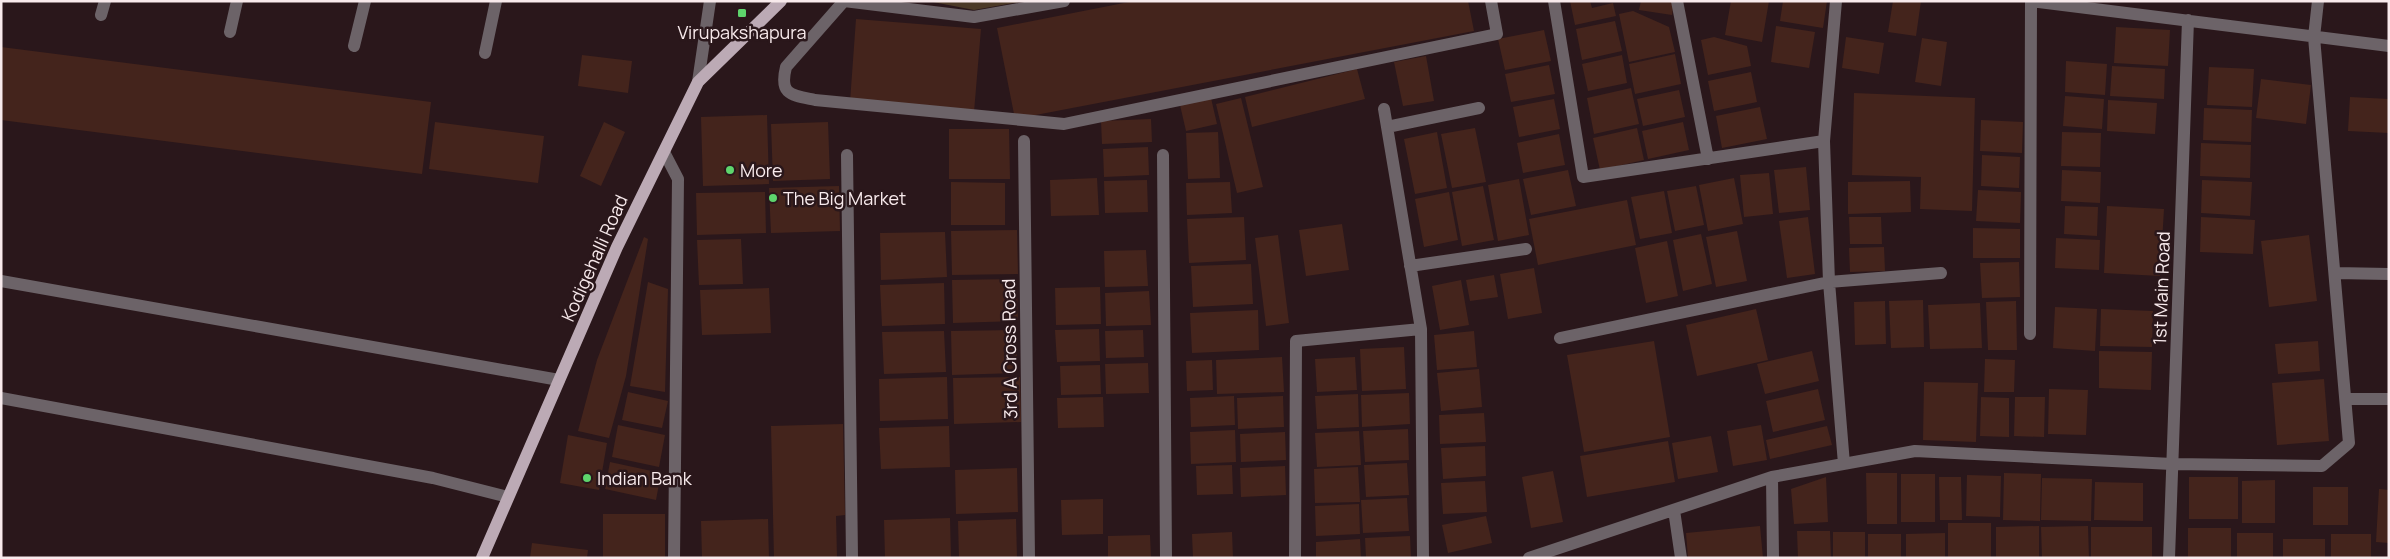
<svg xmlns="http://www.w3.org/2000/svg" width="2390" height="559" font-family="Manrope,sans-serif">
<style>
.green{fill:#4c3927}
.building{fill:#44241c}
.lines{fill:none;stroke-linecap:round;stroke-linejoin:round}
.minor{stroke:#6c6368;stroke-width:12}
.major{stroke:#bcaab5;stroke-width:12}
.poi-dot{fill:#5ed56c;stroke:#2a171b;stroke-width:2}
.labels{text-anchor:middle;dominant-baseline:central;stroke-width:5;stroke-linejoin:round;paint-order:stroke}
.poi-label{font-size:18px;fill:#f8eaec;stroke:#2a171b;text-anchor:start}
.street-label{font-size:18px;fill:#f8eaec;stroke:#2a171b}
</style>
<rect width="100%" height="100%" fill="#2a171b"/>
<path class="green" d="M928,1H1025L974,10Z"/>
<path class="building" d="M1134,1H1468L1474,31L1015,119L997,28Z
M1570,1H1590L1592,8L1613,3L1616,16L1575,25Z
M1641,1H1674L1672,15L1639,10Z
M1731,1H1769L1762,42L1725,35Z
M1783,1H1827L1823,28L1780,21Z
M1893,1H1921L1916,36L1888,32Z
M1633,11L1669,27L1675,52L1629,62L1619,14Z
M856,19L981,29L974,112L850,102Z
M1615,21L1622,51L1582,60L1576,29Z
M1776,26L1815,32L1809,68L1771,62Z
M2116,27L2170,30L2168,66L2114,63Z
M1544,30L1551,61L1505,70L1498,39Z
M1714,37L1747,46L1751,66L1708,75L1701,40Z
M1846,37L1884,43L1879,74L1842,68Z
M1922,38L1947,42L1941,86L1915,82Z
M1,47L431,102L422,174L1,120Z
M1675,54L1681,84L1635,94L1629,64Z
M582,55L632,61L628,93L578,86Z
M1622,55L1627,83L1588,91L1582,64Z
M1426,56L1434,101L1403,106L1394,62Z
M2066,61L2107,64L2105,95L2065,92Z
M1549,65L1555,94L1511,102L1505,74Z
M2112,66L2165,69L2164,99L2110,96Z
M2209,67L2254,69L2252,107L2207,105Z
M1357,69L1365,99L1252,127L1245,97Z
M1751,72L1757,102L1714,111L1708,81Z
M2261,79L2311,85L2306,124L2256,118Z
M1631,88L1639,124L1594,134L1587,98Z
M1679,90L1685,117L1643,126L1637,99Z
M1854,93L1975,98L1972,211L1920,209L1921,177L1852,175Z
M2065,96L2104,99L2102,129L2063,126Z
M2350,97L2389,99V133L2348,131Z
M1211,98L1217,124L1186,131L1180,105Z
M1241,98L1263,187L1237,193L1216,104Z
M1554,99L1560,129L1519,137L1513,107Z
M2108,100L2157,103L2155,134L2107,131Z
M1760,107L1767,139L1722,148L1716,116Z
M2204,108L2252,110L2251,142L2203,140Z
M767,115L769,184L703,186L701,117Z
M1151,119L1152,142L1102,144L1101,121Z
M1981,120L2023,122L2022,153L1980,151Z
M435,122L544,136L538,183L429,169Z
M604,122L625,132L601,186L580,176Z
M828,122L830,179L773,181L771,124Z
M1683,122L1689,150L1648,159L1642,131Z
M1475,128L1486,182L1452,188L1441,134Z
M1637,128L1644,160L1600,170L1593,138Z
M949,129H1009L1010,179H949Z
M1218,132L1220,178L1188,179L1186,133Z
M1437,132L1447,188L1415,194L1404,139Z
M2062,132L2101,133L2100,167L2061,166Z
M1559,134L1565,165L1523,173L1517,143Z
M2201,143L2251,145L2250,178L2200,176Z
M1148,147L1149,175L1104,177L1103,149Z
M1982,155L2020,157L2019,188L1981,186Z
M1806,167L1810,210L1779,213L1774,170Z
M1568,170L1576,206L1531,215L1523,179Z
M2062,170L2101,172L2100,203L2061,201Z
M1769,173L1773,214L1744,217L1740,175Z
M1097,178L1099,215L1051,216L1050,180Z
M1734,178L1743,224L1708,231L1699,185Z
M1519,179L1529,235L1498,241L1488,185Z
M1147,180L1148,212L1105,213L1104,181Z
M2202,180L2252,182L2250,216L2201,213Z
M1910,181L1911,212L1848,214V182Z
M951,182L1005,183V225H951Z
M1230,182L1232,213L1187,215L1186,183Z
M839,186L840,231L771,233L769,188Z
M1483,186L1494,240L1462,246L1452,192Z
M1696,186L1704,225L1675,231L1667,191Z
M1978,190L2021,192L2020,223L1976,221Z
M1664,191L1672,233L1640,239L1631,197Z
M765,192L766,233L697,235L696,193Z
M1449,192L1458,240L1424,247L1415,199Z
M1627,200L1636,245L1538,265L1529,219Z
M2065,206L2098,207L2097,236L2064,234Z
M2107,206L2164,209L2160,276L2104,273Z
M1244,217L1246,260L1189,263L1187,219Z
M1808,217L1815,274L1787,278L1779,221Z
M1849,217H1881L1882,244H1850Z
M2201,217L2255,220L2253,254L2200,252Z
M1342,224L1349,270L1306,276L1299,230Z
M1973,228L2020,229V258H1973Z
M1017,230L1018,274L952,275L951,231Z
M1737,231L1747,281L1716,287L1706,237Z
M945,232L947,277L881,280L880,233Z
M1701,234L1712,284L1683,291L1673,240Z
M1278,235L1289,323L1266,326L1255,238Z
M2309,235L2317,301L2269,307L2261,241Z
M644,237L648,239L626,376L609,438L578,431L597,360Z
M2056,238L2100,240L2099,270L2055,268Z
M741,239L743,284L699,285L697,240Z
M1667,241L1678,296L1646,303L1635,248Z
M1884,247L1885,271L1850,272L1849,248Z
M1146,250L1148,286L1105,287L1104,251Z
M2019,262L2020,297L1982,298L1980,263Z
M1251,264L1253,304L1193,307L1191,266Z
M1534,268L1542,313L1508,319L1500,274Z
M1494,275L1498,297L1470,301L1466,280Z
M1017,279L1018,321L953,323L952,280Z
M1461,280L1469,325L1440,330L1432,286Z
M648,282L668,289L665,392L630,386Z
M944,283L945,324L882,326L880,285Z
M1100,287L1101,324L1056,325L1055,288Z
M769,288L771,333L702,335L700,290Z
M1149,291L1151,325L1106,326L1105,293Z
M1923,300L1924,347L1891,348L1889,301Z
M1885,301L1886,344L1855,345L1854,302Z
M2016,301L2017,350H1988L1986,302Z
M1980,303L1982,348L1930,349L1928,305Z
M2055,307L2097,309L2095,351L2053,348Z
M1756,309L1768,360L1697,376L1686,325Z
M2101,309L2153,311L2152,347L2100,346Z
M1258,310L1259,350L1192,353L1190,313Z
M1099,329L1100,361L1057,362L1055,330Z
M1017,330V373L952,375L951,331Z
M1143,330L1144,357L1106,358L1105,331Z
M944,331L946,372L884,374L882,332Z
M1474,331L1477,367L1437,370L1434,335Z
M1654,341L1670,437L1584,452L1567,355Z
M2318,341L2320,371L2278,374L2275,344Z
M1404,347L1406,389L1362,391L1360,349Z
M1812,351L1819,381L1765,394L1757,364Z
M2099,351L2152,352L2151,390L2099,388Z
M1282,357L1284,392L1217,394L1216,360Z
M1355,357L1357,390L1317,392L1315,359Z
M1985,359L2015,360L2014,392H1984Z
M1212,360L1213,390L1187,391L1186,361Z
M1148,363L1149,393L1106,394L1105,364Z
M1100,365L1101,394L1061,395L1060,366Z
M1479,369L1482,407L1441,411L1437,373Z
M947,377L948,419L880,421L879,379Z
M1020,377L1021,422L954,424L953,378Z
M2324,379L2329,441L2277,445L2272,383Z
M1924,382L1978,383L1976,442L1923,440Z
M1818,389L1825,420L1773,432L1766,401Z
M2049,389L2088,390L2086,435L2048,434Z
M628,392L668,401L662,428L622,420Z
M1409,393L1410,424L1362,427L1361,395Z
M1358,394L1359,427L1317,429L1315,396Z
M1234,396L1235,425L1191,427L1190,398Z
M1283,396L1284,427L1238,429L1237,398Z
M1103,397L1104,427L1058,428L1057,398Z
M1981,397L2009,398V437L1980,436Z
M2015,397H2045L2044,437L2014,436Z
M1484,413L1486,442L1440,444L1439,415Z
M843,424L845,515L836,516L837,557L774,558L771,426Z
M618,425L665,435L659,467L612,457Z
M1761,425L1767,460L1733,466L1727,431Z
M949,426L950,467L881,469L879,428Z
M1827,426L1832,445L1770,459L1766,440Z
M1408,429L1409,460L1365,462L1363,431Z
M1235,430L1236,462L1191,464L1190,432Z
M1359,431L1361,465L1317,467L1315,433Z
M1285,432L1286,460L1241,462L1240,434Z
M568,435L607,443L599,490L560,483Z
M1711,436L1718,472L1678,479L1672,443Z
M1668,441L1675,482L1587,497L1580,456Z
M1485,446L1486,476L1443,479L1441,448Z
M610,462L661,473L656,500L605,489Z
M1407,463L1409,495L1366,497L1364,465Z
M1232,465L1233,494L1197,495L1196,466Z
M1285,466L1286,495L1241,497L1240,468Z
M1358,467L1360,502L1315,503L1314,469Z
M1017,468L1018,512L956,514L955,470Z
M1553,471L1563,522L1531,528L1522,477Z
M1866,473H1897V524H1867Z
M2004,473L2041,474L2040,521L2003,520Z
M1901,474H1935V522H1901Z
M1967,475L2001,476L2000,517L1966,516Z
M1826,477L1828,522L1794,524L1791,489Z
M1939,477H1961L1962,520H1940Z
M2189,477H2238V519H2189Z
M2042,478L2092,479L2091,521L2041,520Z
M2275,480V523H2242V481Z
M1485,481L1487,512L1443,514L1441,483Z
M2095,482L2143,483V521L2094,520Z
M2313,487H2348V525H2313Z
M2379,489L2389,490V543L2376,542Z
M1407,498L1409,531L1363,533L1361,500Z
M1103,499V534L1062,535L1061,500Z
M1359,504L1360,534L1316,536L1315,506Z
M603,514H665V558H603Z
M1486,516L1492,543L1448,553L1442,525Z
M950,518L951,558H885L884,520Z
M768,519L769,558H702L701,521Z
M1016,519L1017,558H959L958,521Z
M1948,523H1991V558H1948Z
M1760,526L1763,558H1688L1686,533Z
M2039,526V558H1996V527Z
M2088,526L2089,558H2042L2041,527Z
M2091,527H2152V558H2091Z
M2188,528H2231V558H2188Z
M1797,531H1830L1831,558H1798Z
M1232,532L1233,558H1193L1192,534Z
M1833,532H1865V558H1833Z
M1945,533V558H1906V534Z
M2237,533H2273V558H2237Z
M1868,534H1901V558H1868Z
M2331,534H2371V558H2331Z
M1150,535L1151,558H1108V536Z
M1410,536L1411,558H1366L1365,538Z
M1360,539L1361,558H1316V542Z
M2283,539H2325V558H2283Z
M532,543L588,550L587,558H530Z"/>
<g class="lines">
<path class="minor" d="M844,1L786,67C779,95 791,95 815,100L1064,124L1497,34L1491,1
M844,1L974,17L1064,1
M1554,1L1583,177L1824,141
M1677,1L1708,159
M1836,1L1824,141L1829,282L1844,464
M101,15L105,1
M230,32L237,1
M354,46L365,1
M485,53L496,1
M698,82L710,1
M1384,109L1421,329L1423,558
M1387,127L1479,108
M1024,141L1029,558
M664,152L678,179L674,558
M847,155L852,558
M1163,155L1166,558
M1410,266L1526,249
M2335,273L2389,274
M1,281L559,380
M2030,334L2031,1L2389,46
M1560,338L1829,282L1941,273
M1,398L433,478L508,497
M2346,399H2389
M1772,477L1773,558
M1674,510L1681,558
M1295,558L1296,341L1421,329
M1529,558L1772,477L1915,451L2172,464L2322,466L2349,443L2314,37L2318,1
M2169,558L2188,20"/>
<path class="major" d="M482,558L617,247L698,82L781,1"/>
</g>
<g class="poi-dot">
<rect x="737" y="8" width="10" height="10" rx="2.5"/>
<circle cx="730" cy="170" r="5"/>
<circle cx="773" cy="198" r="5"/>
<circle cx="587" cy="478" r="5"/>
</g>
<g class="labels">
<g class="poi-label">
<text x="742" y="32" text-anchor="middle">Virupakshapura</text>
<text x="740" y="170">More</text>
<text x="783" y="198">The Big Market</text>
<text x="597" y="478">Indian Bank</text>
</g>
<g class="street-label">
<text transform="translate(594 258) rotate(-66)">Kodigehalli Road</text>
<text transform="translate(2161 288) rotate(-88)">1st Main Road</text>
<text transform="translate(1009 349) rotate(-91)">3rd A Cross Road</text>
</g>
</g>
<rect width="2390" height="559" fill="none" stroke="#f8eaec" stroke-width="5"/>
</svg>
